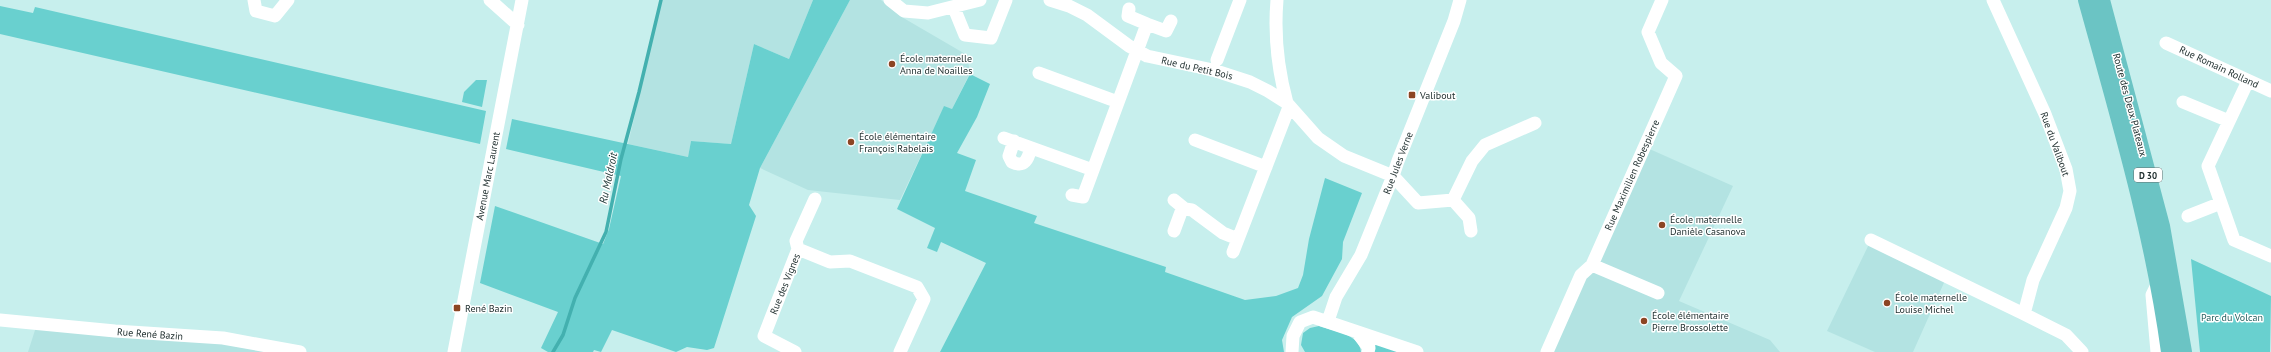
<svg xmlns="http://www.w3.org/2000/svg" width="2271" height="352" font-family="'PT Sans',sans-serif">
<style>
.built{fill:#b3e3e2}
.green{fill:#69d0cf}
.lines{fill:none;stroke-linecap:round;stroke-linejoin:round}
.stream{stroke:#43b0af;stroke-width:3.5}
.minor{stroke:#fff;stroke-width:13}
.major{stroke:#6bc4c4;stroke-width:16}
.poi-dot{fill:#8c4523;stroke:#fff;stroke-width:1.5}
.labels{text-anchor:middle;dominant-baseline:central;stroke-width:3;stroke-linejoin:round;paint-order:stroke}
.shield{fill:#fff;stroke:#657070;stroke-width:1}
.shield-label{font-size:9px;font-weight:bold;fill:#233232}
.poi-label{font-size:10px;fill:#233232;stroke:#fff;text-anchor:start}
.street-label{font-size:10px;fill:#233232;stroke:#fff}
.park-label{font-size:10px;fill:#276261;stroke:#fff}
.water-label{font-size:11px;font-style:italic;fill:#1a3332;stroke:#fff}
</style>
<rect width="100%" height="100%" fill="#c7efed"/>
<path class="built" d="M662,0H813L789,59L754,44L731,144L691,141L688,157L628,144Z
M850,0H881L900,16L967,55L970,73L952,109L944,107L900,200L808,190L760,168Z
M1645,147L1733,186L1679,301L1770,340L1780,352H1548Z
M1871,240L1947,276L1913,352H1875L1827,331Z
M36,327L234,345L279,352H28Z"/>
<path class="green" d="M813,0H850L760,168L749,205L756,216L714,348L707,350L687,347L676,352L612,330L601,352L594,350L593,352H548L541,348L558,312L480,283L495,206L603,244L609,229L621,176L506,149L512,119L688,157L691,141L731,144L754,44L789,59Z
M0,6L33,13L35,7L486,111L480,144L0,34Z
M970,74L990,84L977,117L957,153L976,160L965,191L1037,216L1034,223L1166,267L1165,272L1245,300L1276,296L1298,288L1303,275L1309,239L1325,178L1362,193L1343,242L1342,259L1322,296L1292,317L1282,340L1284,352H940L986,263L941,242L937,252L927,248L935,228L897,209L944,106L952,109Z
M476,80H487L482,107L462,102L464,92Z
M2191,259L2271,296L2270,352H2200Z
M1319,326C1333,331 1360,334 1361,352H1305L1301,345L1303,333L1310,328Z
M1376,342L1403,352H1374Z"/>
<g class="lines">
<path class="stream" d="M553,352L563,335L575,298L606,232L621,159L639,92L661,0"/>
<path class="minor" d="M254,0L256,11L275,16L288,0
M490,0L518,25
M890,0L904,11L928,13L980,0
M1050,0L1069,6L1087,15L1129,46L1147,56L1213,70L1250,82L1268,91L1287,103L1318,138L1344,156L1393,176L1418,203L1453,200L1469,218L1471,231
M1277,0C1274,35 1278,70 1287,103
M1993,0L2045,114L2066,169L2070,191L2066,208L2033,280L2024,314L2066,335L2082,352
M954,8L965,35L991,38L1006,0
M1147,24L1166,31L1171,21
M2166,43L2271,91
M1217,60L1240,0
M1039,73L1118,102
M2248,81L2208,166L2234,240L2271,256
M2183,102L2229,121
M1004,138L1093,170L1147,24L1128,16L1129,9
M1195,140L1266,167
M1014,141L1009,156L1012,162C1025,168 1028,159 1031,148
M1072,195L1083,197L1093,170
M1174,200L1185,209
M1453,200L1472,161L1485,145L1535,123
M2188,216L2221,203
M1174,231L1181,212L1185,209L1192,210L1223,233L1238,239
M1871,240L2024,314
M798,249L796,241L815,199
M1233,252L1289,107
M1592,265L1658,293
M0,320L115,331L223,338L300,352
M1328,321L1336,297L1361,255L1393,176L1398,161L1454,21L1460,0
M1357,332L1369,348L1368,352
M454,352L522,0
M795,352L764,336L798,249L830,262L850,261L917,287L924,299L900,352
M1292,352L1293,336L1300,322L1313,317L1417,352
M1547,352L1581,275L1592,265L1676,76L1661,63L1648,32L1662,0
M2157,352L2152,295L2158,283"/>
<path class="major" d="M2086,0C2118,116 2153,233 2169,352
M2102,0L2162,226L2184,352"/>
</g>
<g class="poi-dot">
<circle cx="892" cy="64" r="4"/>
<rect x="1408" y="91" width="8" height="8" rx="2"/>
<circle cx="851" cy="142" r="4"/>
<circle cx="1662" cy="225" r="4"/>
<circle cx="1887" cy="303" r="4"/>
<rect x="453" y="304" width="8" height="8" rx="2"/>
<circle cx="1644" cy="321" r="4"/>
</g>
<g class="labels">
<rect class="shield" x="2134" y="168" width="28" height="14" rx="3"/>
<g class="shield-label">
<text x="2148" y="175">D 30</text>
</g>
<g class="poi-label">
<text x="900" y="58">École maternelle<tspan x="900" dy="12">Anna de Noailles</tspan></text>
<text x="1420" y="95">Valibout</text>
<text x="859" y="136">École élémentaire<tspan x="859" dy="12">François Rabelais</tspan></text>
<text x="1670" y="219">École maternelle<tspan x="1670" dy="12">Danièle Casanova</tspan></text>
<text x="1895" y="297">École maternelle<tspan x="1895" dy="12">Louise Michel</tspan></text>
<text x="465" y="308">René Bazin</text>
<text x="1652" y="315">École élémentaire<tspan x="1652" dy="12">Pierre Brossolette</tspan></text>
</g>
<g class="street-label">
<text transform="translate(2219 67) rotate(25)">Rue Romain Rolland</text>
<text transform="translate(1197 68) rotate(13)">Rue du Petit Bois</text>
<text transform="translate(2130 105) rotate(75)">Route des Deux Plateaux</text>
<text transform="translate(2055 144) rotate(70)">Rue du Valibout</text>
<text transform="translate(1398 163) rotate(-69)">Rue Jules Verne</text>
<text transform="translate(1632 175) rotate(-66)">Rue Maximilien Robespierre</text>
<text transform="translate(488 176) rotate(-79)">Avenue Marc Laurent</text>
<text transform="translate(785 284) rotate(-68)">Rue des Vignes</text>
<text transform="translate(150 334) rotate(4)">Rue René Bazin</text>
</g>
<g class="park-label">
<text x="2232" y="317">Parc du Volcan</text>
</g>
<g class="water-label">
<text transform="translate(608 178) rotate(-78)">Ru Maldroit</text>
</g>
</g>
</svg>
